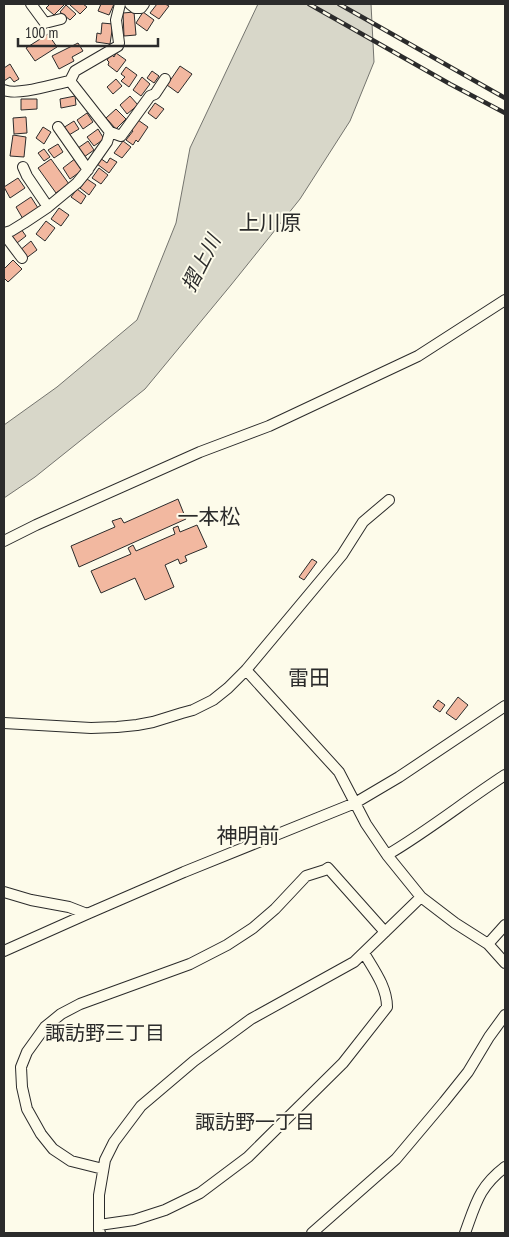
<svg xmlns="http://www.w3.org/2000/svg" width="509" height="1237" font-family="'PT Sans Narrow','Noto Sans JP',sans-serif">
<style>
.water{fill:#d8d7c9;stroke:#74746e}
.building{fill:#f2b8a0;stroke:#2b2b2b}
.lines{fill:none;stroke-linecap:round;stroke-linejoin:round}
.minor-casing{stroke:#2b2b2b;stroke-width:12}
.minor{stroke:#fdfbea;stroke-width:10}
.rail-casing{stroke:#2b2b2b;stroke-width:4.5}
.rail{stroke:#fdfbea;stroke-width:2.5;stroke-dasharray:8;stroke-linecap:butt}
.labels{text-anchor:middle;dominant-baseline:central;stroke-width:4;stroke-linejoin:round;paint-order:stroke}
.water-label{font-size:20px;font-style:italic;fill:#2b2b2b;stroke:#fdfbea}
.neighbourhood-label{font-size:20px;fill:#2b2b2b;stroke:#fdfbea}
.quarter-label{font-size:21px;fill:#2b2b2b;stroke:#fdfbea}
</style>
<rect width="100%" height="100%" fill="#fdfbea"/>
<path class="water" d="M258,4H371L374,62L350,121L300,199L231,285L145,389L35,477L4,498V425L57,387L137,320L176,223L190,148Z"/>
<path class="building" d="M50,4H65L54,15L46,8Z
M71,4H83L87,7L80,14L70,5Z
M101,4H114L109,15L98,11Z
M157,4H165L169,6L159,19L150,13Z
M66,5L76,14L70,20L60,12Z
M134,12L136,35L124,36L123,13Z
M143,12L154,20L147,31L136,23Z
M102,23L113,24L110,44L96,42L97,33L101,34Z
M48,34L57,47L35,61L26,48Z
M78,43L83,51L72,57L74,61L59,69L52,56Z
M116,53L126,60L117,72L108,65L109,62L107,60L111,54L114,57Z
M10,64L19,79L14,82L10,77L4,81V68Z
M180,66L192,74L178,93L167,85Z
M126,67L137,75L129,87L121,81L125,77L121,74Z
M152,71L159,76L154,83L147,78Z
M142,77L150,84L141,96L133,90Z
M116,79L122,86L113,94L107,87Z
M75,96L76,105L61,108L60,99Z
M130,96L138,105L127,114L120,105Z
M21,99H37V109L21,110Z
M155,103L164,109L156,119L148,113Z
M116,109L126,119L116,129L106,118Z
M87,113L93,122L83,129L77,120Z
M26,117L27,133L14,134L13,118Z
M138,120L148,127L138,142L136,140L133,145L126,140L133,131L131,130Z
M74,121L79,129L69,135L63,128Z
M43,127L51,132L44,144L36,138Z
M98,129L104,139L94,146L87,137Z
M13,135L26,137L24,157L10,156Z
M88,141L94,150L84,157L78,148Z
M123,141L131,147L122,158L114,153Z
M58,144L63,152L54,158L48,150Z
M44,149L50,157L44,161L38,153Z
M76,158L84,169L70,179L63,168Z
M100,158L107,163L110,158L117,162L109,173L97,164Z
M51,159L69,184L56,193L38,168Z
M99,168L108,175L101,184L92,178Z
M18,178L25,188L10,198L4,187Z
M87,179L96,185L89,195L80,188Z
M77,189L86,196L81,204L71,197Z
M31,197L38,208L23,219L16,207Z
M59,208L69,215L61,226L51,219Z
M46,221L55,228L45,241L36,234Z
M21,229L26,236L17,243L12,236Z
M31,241L37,250L25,259L19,251Z
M13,260L22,269L8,282L4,278V269Z
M178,499L186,519L79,567L71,546L115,527L112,521L121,518L124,523Z
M197,525L207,547L185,556L187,561L180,564L178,559L165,565L174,587L145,600L135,578L101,593L91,571L131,554L128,548L133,545L136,551L175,534L173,528L178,526L180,532Z
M312,559L317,562L304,580L299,577Z
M458,697L468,705L456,720L446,713Z
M438,700L445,705L440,712L433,707Z"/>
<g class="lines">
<g class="minor-casing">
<path id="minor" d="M31,4L45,23L61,19
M130,4L135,8H141L144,4
M70,81L75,71L118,46L119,43L116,20L120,4
M4,90C18,96 54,84 70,81L110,132L107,142L86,172L77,183L48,207L24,223L11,231L4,233
M58,127L88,170
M110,132L121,136L150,96L155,94L165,79
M23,167L27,176L48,207
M4,234L22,258
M4,541L36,525L200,452L269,426L418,356L505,300
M246,670L339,772L366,824L387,855L421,897L455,923L488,944L505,963
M4,723L91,728L117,727L137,725L153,722L182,713L193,710L213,700L228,688L246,670L342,555L363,522L389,500
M387,855C428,831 465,801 505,775
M4,892L31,900L69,907L87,914
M488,944L505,925
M4,951L87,914L184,872L355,803L399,777L505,706
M103,1169L71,1161L53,1149L41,1134L27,1109L22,1087L21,1067L27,1052L45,1027L61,1014L80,1004L190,964L227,945L253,928L275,909L306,876L325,870L328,868L385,932
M99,1225L134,1220L165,1210L200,1193L248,1157L343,1063L387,1007C387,987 374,970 364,953
M100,1233L99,1230V1195L105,1160L114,1142L141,1106L194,1061L251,1019L354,962L421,897
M312,1233L396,1159L444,1102L468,1072L489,1037L505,1015
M465,1233C476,1203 479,1187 505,1167"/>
</g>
<use href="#minor" class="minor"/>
<g class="rail-casing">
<path id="rail" d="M309,4L450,84L505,113
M339,4L505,98"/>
</g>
<use href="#rail" class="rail"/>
</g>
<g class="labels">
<g class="water-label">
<text transform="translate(201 263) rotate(-63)">摺上川</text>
</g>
<g class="neighbourhood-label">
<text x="105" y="1033">諏訪野三丁目</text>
<text x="255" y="1122">諏訪野一丁目</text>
</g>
<g class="quarter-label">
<text x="270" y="222">上川原</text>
<text x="209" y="516">一本松</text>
<text x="309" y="677">雷田</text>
<text x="248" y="835">神明前</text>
</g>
</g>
<rect width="509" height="1237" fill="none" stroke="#2b2b2b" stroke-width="10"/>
<path d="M18 38v8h140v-8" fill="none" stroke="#2b2b2b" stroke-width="2.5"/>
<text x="25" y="38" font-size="15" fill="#2b2b2b" stroke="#fdfbea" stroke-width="4" paint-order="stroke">100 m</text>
</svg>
